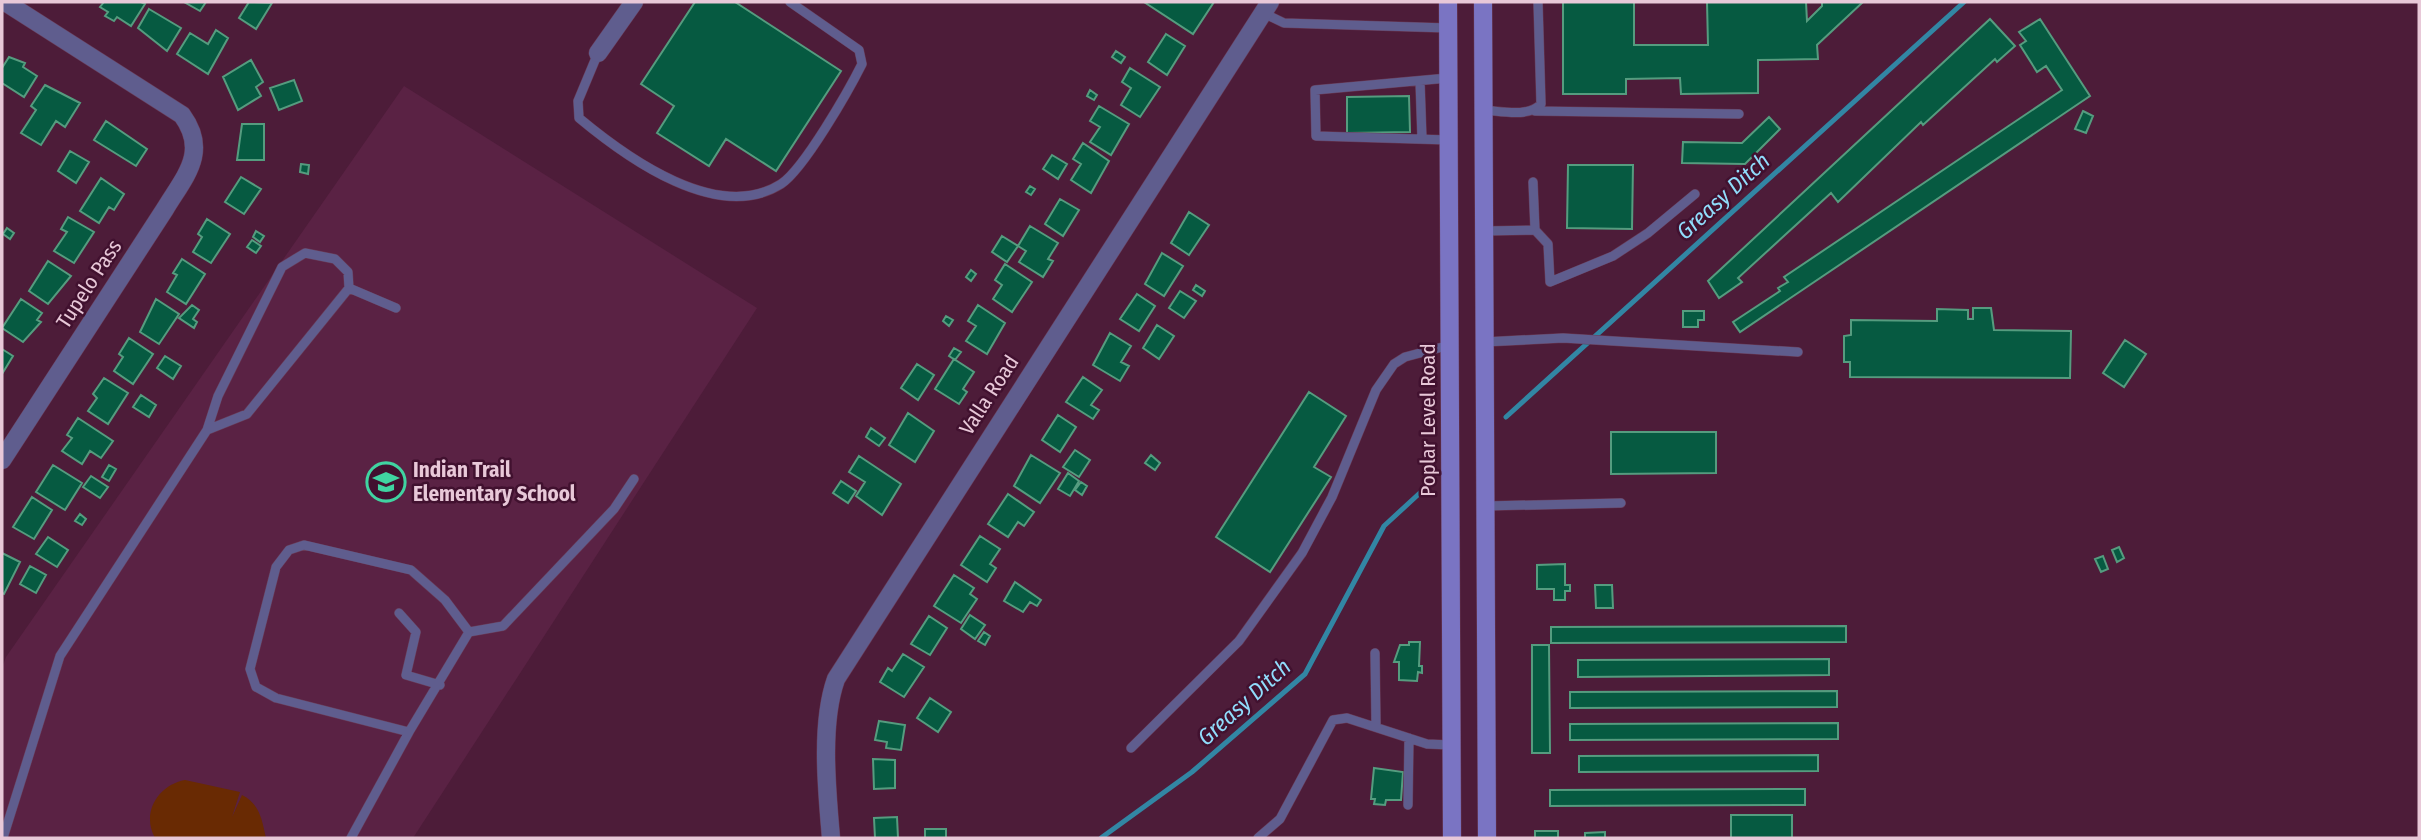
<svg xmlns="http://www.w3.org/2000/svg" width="2421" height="840" font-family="'Fira Sans Condensed',sans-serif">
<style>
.built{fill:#5a2244}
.green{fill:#692a03}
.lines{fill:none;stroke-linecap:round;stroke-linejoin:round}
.stream{stroke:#3286a4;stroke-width:5}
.building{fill:#065a41;stroke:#559c7f;stroke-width:2}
.service-casing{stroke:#693b56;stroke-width:10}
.minor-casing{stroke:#693b56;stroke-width:19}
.secondary-casing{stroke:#693b56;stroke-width:19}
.service{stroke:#5f5d8e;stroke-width:9}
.minor{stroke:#5f5d8e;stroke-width:18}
.secondary{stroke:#7a74c3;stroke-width:18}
.labels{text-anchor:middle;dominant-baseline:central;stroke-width:5;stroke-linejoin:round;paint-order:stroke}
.street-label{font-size:21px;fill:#e8c8d8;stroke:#41112f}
.poi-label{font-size:21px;font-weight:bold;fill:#e8c8d8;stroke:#41112f;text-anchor:start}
.water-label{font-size:23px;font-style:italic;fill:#90dcfb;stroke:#41112f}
</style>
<rect width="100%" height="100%" fill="#4d1c39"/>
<path class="built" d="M404,86L757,308L413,838H2V668L6,657Z"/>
<path class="green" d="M185,780L240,792L232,817L242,795C260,804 262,820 266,838H155C141,813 158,785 185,780Z"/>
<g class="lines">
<path class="stream" d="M1506,417L1964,2
M1101,838L1192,772L1305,674L1384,526L1422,491"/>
</g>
<path class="building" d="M104,2H141L145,4L131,26L117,17L114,21L105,16L108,12L100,7Z
M184,2H206L200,11Z
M249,2L272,3L256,29L239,18Z
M695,2H735L841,71L776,171L726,139L709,166L657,133L674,106L641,84Z
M1144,2H1214L1193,34Z
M1563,2H1634V45H1708L1707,2H1806L1807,21L1822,6V2H1863L1817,45L1818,59L1758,60V93L1681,94L1680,78L1626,79V94H1563Z
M149,9L181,28L167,51L138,28Z
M1990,19L2015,46L1997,62L1995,59L1923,125L1921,122L1838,202L1831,193L1738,278L1742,282L1719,298L1708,281Z
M2040,19L2090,96L1740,332L1733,322L1780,291L1778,288L1788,282L1784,277L2062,90L2046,66L2037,72L2020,45L2026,41L2019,32Z
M216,30L228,38L208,74L177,54L190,33L208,44Z
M1166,34L1185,46L1167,75L1148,62Z
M1116,51L1125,57L1121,63L1112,57Z
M9,57L25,63L23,67L37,76L24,97L2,83V68Z
M251,60L263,82L256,87L261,96L238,110L223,77Z
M1130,68L1160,87L1140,117L1121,105L1131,88L1122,82Z
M294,80L302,101L279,110L270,88Z
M45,85L80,103L65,127L56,121L41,145L21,133L36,110L31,106Z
M1090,90L1097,95L1094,100L1087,96Z
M1409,96L1410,132L1347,133V97Z
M1099,106L1129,124L1111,155L1090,142L1100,127L1090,121Z
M2083,111L2093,116L2086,133L2075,129Z
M1769,117L1780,129L1745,164L1682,163L1683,142L1742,143Z
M106,121L147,149L136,166L94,140Z
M242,124H264V160H237Z
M1083,143L1109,161L1091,193L1071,180L1081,164L1073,159Z
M70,151L89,162L76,183L58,171Z
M1052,155L1067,164L1058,179L1043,169Z
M301,164L309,165L308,174L300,172Z
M1568,165H1633L1632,229L1567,228Z
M241,177L261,189L244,214L225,202Z
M101,178L124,194L114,210L109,207L99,223L80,211Z
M1030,186L1035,189L1031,195L1026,192Z
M1060,199L1079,210L1063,236L1045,224Z
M1189,212L1209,225L1189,255L1171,243Z
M68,217L94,232L74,263L54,251L67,232L61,229Z
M207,219L230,234L211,263L193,252L202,237L198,234Z
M1030,226L1058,243L1048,259L1053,261L1043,277L1019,262L1026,251L1018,246Z
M7,228L14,233L10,239L3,234Z
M256,231L264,236L260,242L253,237Z
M1002,236L1018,246L1007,262L992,252Z
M252,240L261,246L256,253L247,247Z
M1162,253L1183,266L1164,296L1145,284Z
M182,259L205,274L186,304L167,292L177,275L173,273Z
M48,261L71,276L48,304L29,291Z
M1005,264L1032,282L1012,312L993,299L1002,285L995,280Z
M971,270L976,274L971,281L966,277Z
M1196,285L1205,291L1202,296L1193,290Z
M1180,291L1196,301L1184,318L1169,308Z
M1137,294L1155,306L1139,331L1120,319Z
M21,299L42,313L37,320L41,322L23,342L2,328Z
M156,299L179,314L159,344L140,332Z
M192,305L199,310L193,319L197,322L194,328L179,318Z
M978,305L1005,323L987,354L966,341L976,326L968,321Z
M1973,308H1991L1994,330L2071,331L2070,378L1850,377V362H1844V336L1851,335V320L1937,321V309L1968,310V319H1973Z
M1683,311H1704V320H1698V327H1683Z
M946,316L953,320L949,326L943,321Z
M1157,325L1174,336L1159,359L1143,348Z
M1110,333L1131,346L1121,362L1129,366L1120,381L1093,365Z
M129,338L153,354L133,384L114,371L123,357L119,354Z
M2125,340L2146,354L2124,387L2103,373Z
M954,348L961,352L955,360L949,356Z
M2,349L13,356L2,374Z
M165,356L181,366L173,379L157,368Z
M954,359L974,372L963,389L967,392L959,404L935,389Z
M917,364L934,375L918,400L901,388Z
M1083,377L1102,390L1091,405L1099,410L1093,419L1066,402Z
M104,378L128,393L108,424L88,411L97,398L93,394Z
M1309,392L1346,416L1314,467L1331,477L1270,572L1216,537Z
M141,395L156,405L149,417L133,407Z
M908,413L934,431L915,462L889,445Z
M1058,415L1076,427L1060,452L1042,440Z
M78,418L113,441L101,458L90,451L82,464L62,451L72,438L67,435Z
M871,428L885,438L879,446L866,437Z
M1611,432H1716V473L1611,474Z
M1075,450L1090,460L1079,477L1063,467Z
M1031,455L1060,473L1040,503L1014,486Z
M1151,455L1160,463L1155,470L1145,463Z
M859,456L901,484L882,515L856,496L865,482L849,472Z
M53,465L82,483L65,510L36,492Z
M109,465L116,469L109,481L102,477Z
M1068,473L1079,481L1070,496L1058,489Z
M91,476L108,487L100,498L83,487Z
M841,481L856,491L848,503L833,493Z
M1081,482L1087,486L1082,495L1075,490Z
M1008,494L1034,512L1024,526L1018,522L1008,537L988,524Z
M32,497L52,510L34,539L13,527Z
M80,514L86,519L82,525L75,521Z
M980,536L1000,549L990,564L996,568L987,582L961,565Z
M48,537L68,550L57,567L36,554Z
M2119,547L2124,558L2117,562L2112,550Z
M2,553L20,562L4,594L2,593Z
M2103,556L2108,569L2101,572L2095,559Z
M1565,564V585H1570V591H1565V600H1554V589H1537V565Z
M30,566L46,575L36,593L20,584Z
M954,575L974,588L970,594L977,599L961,623L934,606Z
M1015,582L1041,600L1037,606L1030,602L1023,612L1004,601Z
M1595,585H1612L1613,608H1596Z
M970,615L985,625L975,639L961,629Z
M929,616L947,628L930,655L911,644Z
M1846,626V642L1551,643V627Z
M984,632L990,636L985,645L978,641Z
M1409,642H1420L1419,666H1422V673L1418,672L1417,681L1399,680V662H1394L1400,645H1409Z
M1532,645H1549L1550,753H1532Z
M903,654L924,667L904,697L880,682L888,668L892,671Z
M1829,659V675L1578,677V660Z
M1837,691V707L1570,708V692Z
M930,698L951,712L938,732L917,718Z
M879,721L905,725L901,750L886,748L887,742L875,740Z
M1838,723V739L1570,740V724Z
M1818,755V771L1579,772V756Z
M873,759L895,760V788L874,789Z
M1374,768L1403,772L1401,800H1386L1385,805L1374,804L1375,799H1371Z
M1805,789V805L1550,806V790Z
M1731,815H1792V838H1731Z
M897,817L898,838H875L874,818Z
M925,829H946V838H925Z
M1535,831H1558V838H1535Z
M1605,832V838H1585V833Z"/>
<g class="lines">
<g class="service-casing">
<path id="service" d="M1263,13L1284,23L1448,28
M598,53L578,101L579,118C627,158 718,224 781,184C804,169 849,90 862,64L859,50L790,2
M1448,78L1315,90L1316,136L1449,140
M1420,81L1422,139
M1483,110C1501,111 1528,118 1541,104L1538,2
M1535,111L1739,114
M1535,230L1548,244L1550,282L1613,256L1648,233L1695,194
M1484,231L1535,230L1533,182
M349,288L396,308
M1484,342L1563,338L1798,352
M1485,506L1621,503
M399,613L416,632L406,675L440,685
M1375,653L1376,725
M409,732L276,698L256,687L250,669L276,567L289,550L304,545L411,570L445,600L469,632
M1131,748L1239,641L1302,553L1332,497L1376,390L1394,364L1405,357L1450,345
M1408,805L1409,738
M3,838L60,656L207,430L218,396L282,267L305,253L335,259L348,272L349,288L247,414L207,430
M351,838L409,732L469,632L503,626L614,509L634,479
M1258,838L1280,819L1333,720L1347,718L1427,744L1451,745"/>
</g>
<g class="minor-casing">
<path id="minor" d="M598,53L634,2
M2,460L165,209C185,176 209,152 182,115L5,2
M831,838C827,791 820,724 836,679L1270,2"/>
</g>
<g class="secondary-casing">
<path id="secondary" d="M1448,2L1452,838
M1483,2L1487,838"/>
</g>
<use href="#service" class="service"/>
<use href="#minor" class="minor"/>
<use href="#secondary" class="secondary"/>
</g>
<defs>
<g id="school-ring" transform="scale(2.0125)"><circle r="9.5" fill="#41112f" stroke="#40d4a1" stroke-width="1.5"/><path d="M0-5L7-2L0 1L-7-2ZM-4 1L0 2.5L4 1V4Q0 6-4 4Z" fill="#40d4a1"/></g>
</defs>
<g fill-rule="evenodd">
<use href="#school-ring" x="386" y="482"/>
</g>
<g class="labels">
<g class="street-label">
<text transform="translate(89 284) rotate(-57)">Tupelo Pass</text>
<text transform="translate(989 395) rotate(-57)">Valla Road</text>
<text transform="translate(1428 420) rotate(-90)">Poplar Level Road</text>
</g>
<g class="poi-label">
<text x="413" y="470">Indian Trail<tspan x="413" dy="24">Elementary School</tspan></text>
</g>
<g class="water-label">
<text transform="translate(1723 196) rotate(-42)">Greasy Ditch</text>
<text transform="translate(1244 702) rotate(-42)">Greasy Ditch</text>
</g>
</g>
<rect width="2421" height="840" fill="none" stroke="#e8c8d8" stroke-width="7"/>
</svg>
